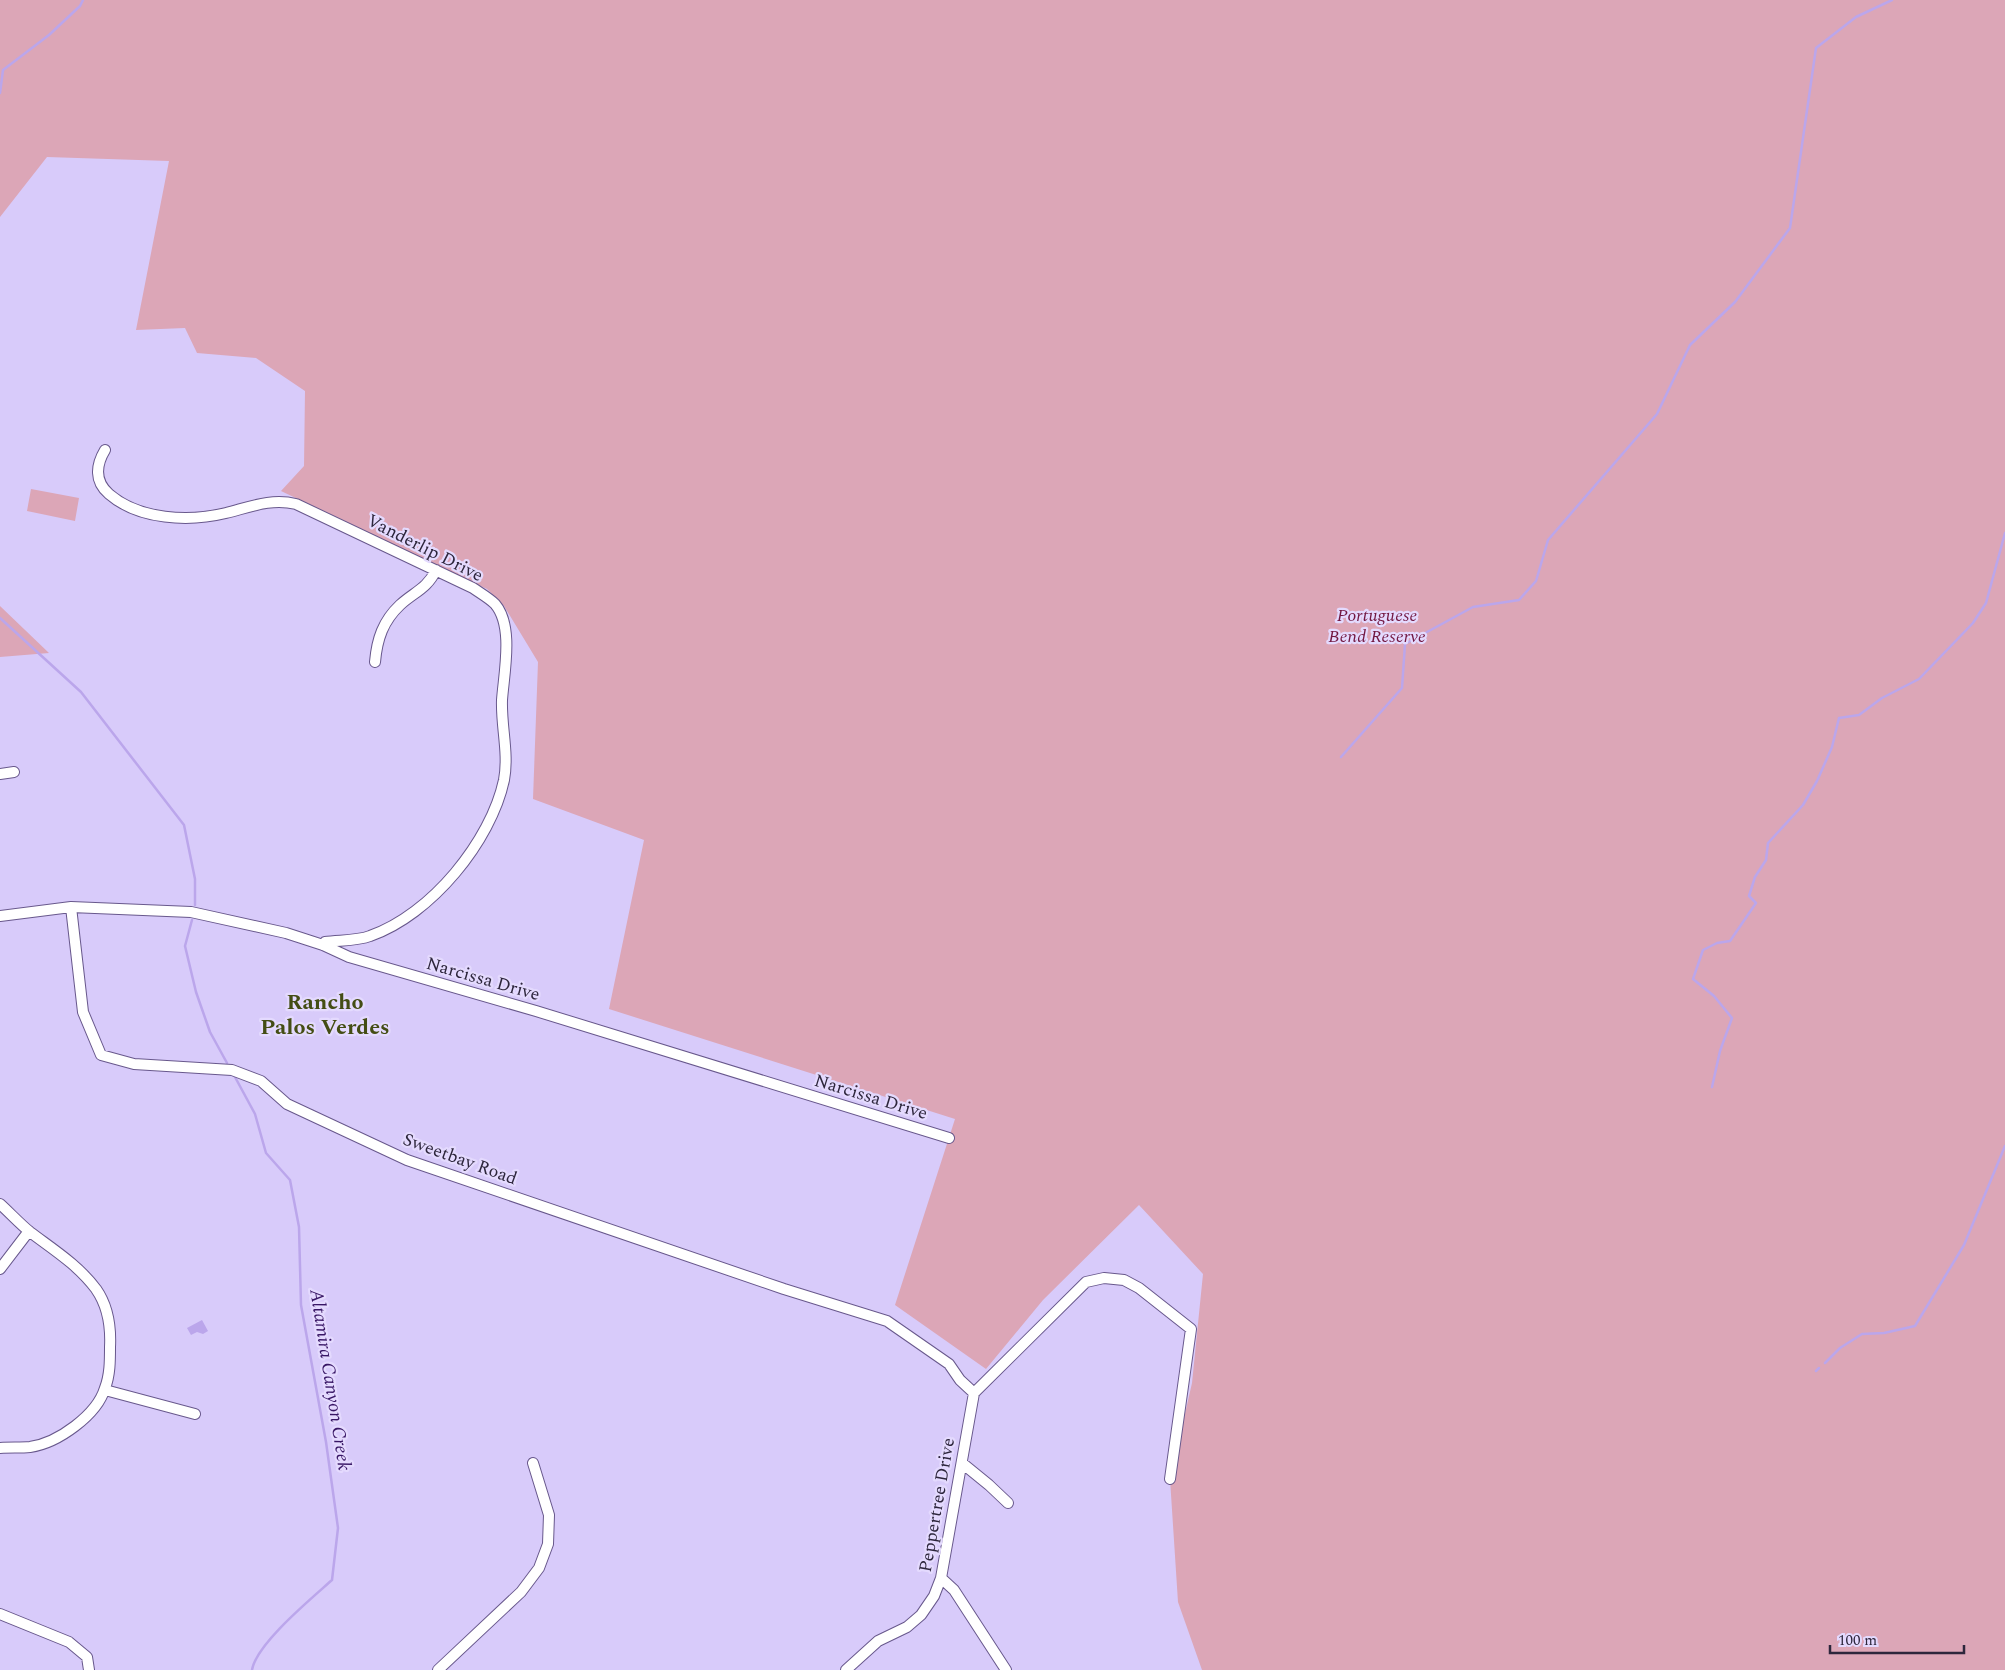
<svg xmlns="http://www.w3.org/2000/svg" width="2005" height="1670" font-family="Spectral,serif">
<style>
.green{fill:#dca6b7}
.water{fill:#bba6eb}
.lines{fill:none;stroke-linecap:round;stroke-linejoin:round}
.stream{stroke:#bba6eb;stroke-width:2.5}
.minor-casing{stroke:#68588c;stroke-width:12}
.minor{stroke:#fff;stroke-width:10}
.labels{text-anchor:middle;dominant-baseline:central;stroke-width:4.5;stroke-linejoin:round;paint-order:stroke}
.street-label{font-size:18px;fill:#2d263c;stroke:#e4dafe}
.park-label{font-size:18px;font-style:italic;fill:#721741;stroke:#e4dafe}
.water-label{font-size:19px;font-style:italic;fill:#381665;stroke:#e4dafe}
.district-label{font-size:22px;font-weight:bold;fill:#444d14;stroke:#e4dafe}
</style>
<rect width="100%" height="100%" fill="#d8cbfa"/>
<path class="green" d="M0,0H2005V1670H1202L1178,1602L1170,1479L1192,1383L1203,1274L1139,1205L1043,1300L986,1369L895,1305L955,1119L609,1009L644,840L533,799L538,662L504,606L487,589L281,491L304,466L305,391L256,358L197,353L185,328L136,330L169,161L47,157L0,217Z
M31,489L79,498L75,521L27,511Z
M0,606L49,653L0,657Z"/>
<path class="water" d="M202,1320L208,1331L203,1334L197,1332L191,1335L187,1328Z"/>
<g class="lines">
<path class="stream" d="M0,93L3,70L49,35L80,6L83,0
M0,618L81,692L184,825L195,879V905
M1341,757L1402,688L1405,644L1473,607L1519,600L1536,581L1548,540L1657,414L1690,345L1735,302L1790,228L1816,48L1856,17L1892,0
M192,920L185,946L196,992L210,1032L227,1063
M235,1077L255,1114L266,1153L290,1180L299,1227L301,1305L326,1442L338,1528L332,1580C312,1598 256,1644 252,1670
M1712,1087L1720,1051L1732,1018L1714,996L1693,979L1703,950L1717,943L1730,941L1756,903L1749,896L1755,877L1766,860L1768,843L1803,805L1817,781L1832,747L1839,718L1859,715L1882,698L1919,679L1973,623L1986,603L2005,533
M1825,1363L1840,1348L1862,1334L1884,1333L1915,1326L1964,1245L2005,1146
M1816,1371L1819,1368"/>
<g class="minor-casing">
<path id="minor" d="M105,450C96,465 94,481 109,494C139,520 189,522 226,513C250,507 271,498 296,504L473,588C480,593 489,598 495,604C514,626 504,672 502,700C501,727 509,753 504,780C491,841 431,915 370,936C357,941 339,940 325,942L323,945
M375,662C377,639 383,621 400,605C414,592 427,589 436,570
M0,774L14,772
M71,907L83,1012L101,1055L134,1064L232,1070L261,1081L287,1104L407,1160L784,1289L887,1321L949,1364L960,1380L974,1393L941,1578L934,1596L921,1615L907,1627L878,1641L846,1670
M0,916L71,907L191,912L286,933L323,945L349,957L536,1011L949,1138
M0,1204C10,1213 20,1224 30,1232C54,1250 78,1265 96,1289C108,1306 111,1327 110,1347C110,1361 110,1375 105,1388C97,1415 58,1443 30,1447C20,1448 10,1447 0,1448
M0,1269L29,1231
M105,1390L195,1414
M974,1393L1086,1282L1104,1278L1124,1280L1139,1288L1191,1329L1170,1479
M962,1463L989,1485L1008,1503
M941,1578L954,1590L1006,1670
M0,1614L69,1642L87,1657L89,1670
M438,1670L521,1592L539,1568L548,1544L549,1515L533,1463"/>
</g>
<use href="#minor" class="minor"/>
</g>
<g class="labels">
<g class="street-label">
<text transform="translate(425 548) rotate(27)">Vanderlip Drive</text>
<text transform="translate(483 979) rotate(16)">Narcissa Drive</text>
<text transform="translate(871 1097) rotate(17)">Narcissa Drive</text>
<text transform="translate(460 1159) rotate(20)">Sweetbay Road</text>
<text transform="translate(937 1505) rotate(-80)">Peppertree Drive</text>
</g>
<g class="park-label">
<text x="1377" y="615">Portuguese<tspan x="1377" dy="21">Bend Reserve</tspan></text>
</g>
<g class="water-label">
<text transform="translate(330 1380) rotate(81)">Altamira Canyon Creek</text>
</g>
<g class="district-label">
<text x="325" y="1002">Rancho<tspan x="325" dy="25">Palos Verdes</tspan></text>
</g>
</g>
<path d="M1830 1645v8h134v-8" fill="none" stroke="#2d263c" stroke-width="2.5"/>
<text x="1838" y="1645" font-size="15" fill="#2d263c" stroke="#e4dafe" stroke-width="4" paint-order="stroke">100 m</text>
</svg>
